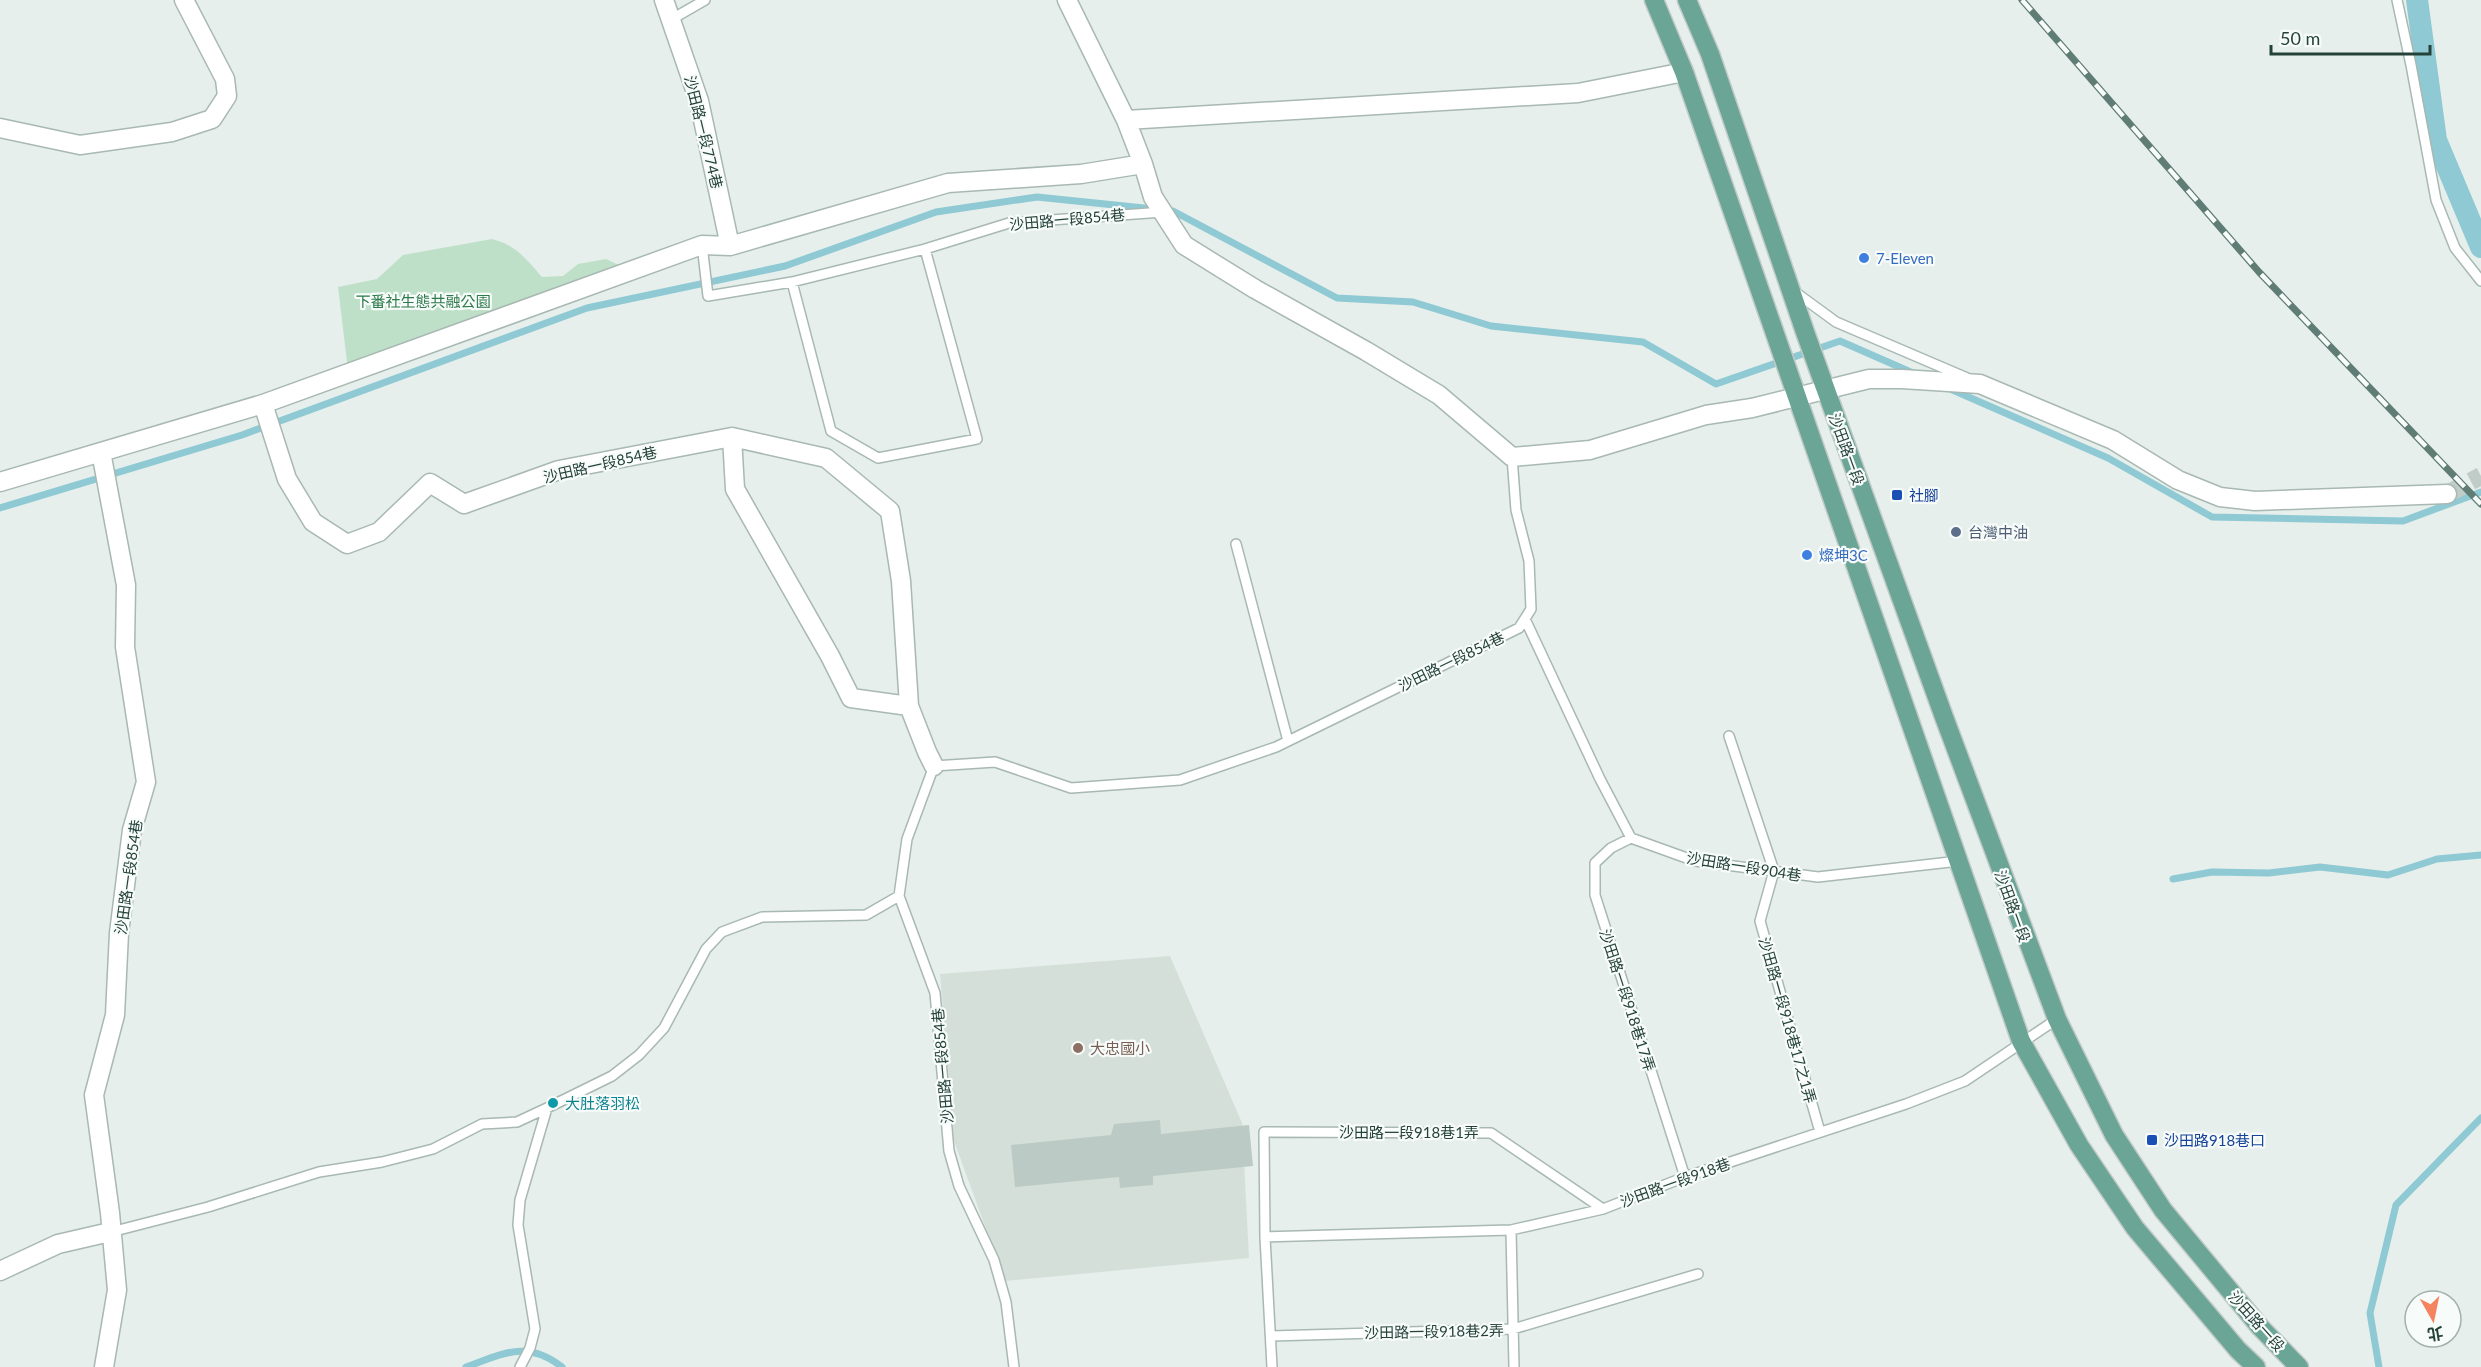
<svg xmlns="http://www.w3.org/2000/svg" width="2481" height="1367" font-family="Lato,'Noto Sans TC',sans-serif">
<style>
.built{fill:#d4dfda}
.green{fill:#bfe0c8}
.lines{fill:none;stroke-linecap:round;stroke-linejoin:round}
.stream{stroke:#8ec9d4;stroke-width:7}
.canal{stroke:#8ec9d4;stroke-width:22}
.building{fill:#bbcac4}
.minor-tunnel{stroke:#bfccc8;stroke-width:18;stroke-dasharray:18 9;stroke-linecap:butt}
.service-casing{stroke:#a8b8b2;stroke-width:12}
.minor-casing{stroke:#a8b8b2;stroke-width:21}
.primary-casing{stroke:#c2cac8;stroke-width:21}
.service{stroke:#fff;stroke-width:9}
.minor{stroke:#fff;stroke-width:18}
.primary{stroke:#6aa596;stroke-width:18}
.rail-casing{stroke:#5f7d75;stroke-width:7}
.rail{stroke:#f7fbf9;stroke-width:4.5;stroke-dasharray:14;stroke-linecap:butt}
.shop-dot{fill:#3f7fe0;stroke:#f7fbf9;stroke-width:2}
.transit-dot{fill:#1a4fb4;stroke:#f7fbf9;stroke-width:2}
.service-dot{fill:#5c6f8a;stroke:#f7fbf9;stroke-width:2}
.education-dot{fill:#8d6e63;stroke:#f7fbf9;stroke-width:2}
.culture-dot{fill:#0f9aa8;stroke:#f7fbf9;stroke-width:2}
.labels{text-anchor:middle;dominant-baseline:central;stroke-width:4.5;stroke-linejoin:round;paint-order:stroke}
.street-label{font-size:15px;fill:#24423a;stroke:#f7fbf9}
.shop-label{font-size:15px;fill:#366cbe;stroke:#f7fbf9;text-anchor:start}
.park-label{font-size:15px;fill:#2d7a4b;stroke:#f7fbf9}
.transit-label{font-size:15px;fill:#164399;stroke:#f7fbf9;text-anchor:start}
.service-label{font-size:15px;fill:#4e5e75;stroke:#f7fbf9;text-anchor:start}
.education-label{font-size:15px;fill:#785e54;stroke:#f7fbf9;text-anchor:start}
.culture-label{font-size:15px;fill:#0d838f;stroke:#f7fbf9;text-anchor:start}
</style>
<rect width="100%" height="100%" fill="#e6efeb"/>
<path class="built" d="M1170,956L1242,1123L1249,1258L1005,1281L954,1141L940,974Z"/>
<path class="green" d="M492,239C516,245 526,259 542,277L563,276L578,264L606,259L623,267L349,378L338,287L377,279L403,255Z"/>
<g class="lines">
<path class="stream" d="M1948,388L2108,458L2212,517L2403,521L2481,492
M0,508L242,435L587,308L785,266L936,212L1037,197L1173,211L1337,298L1413,302L1491,326L1643,342L1716,384L1840,341L1913,373
M2173,879L2212,872L2269,873L2320,867L2388,875L2437,859L2481,855
M466,1367C503,1354 527,1339 562,1367
M2379,1367L2370,1313L2396,1205L2481,1118"/>
<path class="canal" d="M2417,0L2436,140L2481,247"/>
</g>
<path class="building" d="M1160,1120L1161,1134L1249,1125L1253,1166L1153,1176V1185L1120,1188L1119,1177L1015,1187L1011,1145L1111,1135L1114,1124Z"/>
<g class="lines">
<path class="minor-tunnel" d="M2447,494L2481,476"/>
<g class="service-casing">
<path id="service" d="M2397,0L2411,65L2436,200L2455,248L2481,281
M672,19L705,0
M702,245L708,296L792,282L925,249L1009,223L1163,212
M792,282L831,431L878,458L977,439L925,249
M1795,292L1836,322L1967,378
M1236,544L1288,741
M1525,619L1600,779L1631,838L1695,861L1818,877L1959,861
M1729,736L1774,871L1760,921L1820,1132
M1631,838L1611,848L1595,863V895L1685,1177
M1511,1230L1514,1367
M111,1232L208,1207L319,1172L382,1162L433,1149L482,1124L517,1122L547,1108
M1265,1237L1511,1230L1603,1209L1685,1177L1906,1104L1965,1081L2057,1019
M1271,1336L1513,1329L1698,1274
M520,1367L530,1348L535,1329L518,1225L520,1200L547,1108L612,1076L639,1055L664,1028L706,949L722,932L762,917L866,915L899,896
M1014,1367L1006,1302L994,1260L959,1186L949,1151L935,993L899,896L907,839L934,766L995,762L1071,788L1180,780L1276,747L1519,628L1531,609L1529,561L1516,510L1512,457
M1272,1367L1265,1237L1264,1132L1491,1133L1603,1209"/>
</g>
<g class="minor-casing">
<path id="minor" d="M664,0L699,101L730,246
M1067,0L1126,120L1143,164L1153,197L1184,245L1255,289L1366,351L1439,395L1512,457L1590,450L1706,415L1752,408L1869,379H1902L1980,384L2113,440L2178,480L2220,497L2255,501L2447,494
M1126,120L1578,93L1684,72
M0,128L80,145L172,132L212,119L227,96L225,79L184,0
M263,404L287,479L313,522L347,544L379,532L430,483L464,504L559,470L732,437L826,458L890,511L901,581L909,706L927,752L934,766
M732,437L735,489L830,656L851,698L909,706
M101,452L126,585L125,647L146,782L132,830L119,933L115,1015L94,1095L110,1213L117,1290L104,1367
M0,482L263,404L702,245L730,246L948,183L1081,174L1143,164
M0,1271L58,1244L110,1232"/>
</g>
<g class="primary-casing">
<path id="primary" d="M1654,0L1684,72L2021,1041L2079,1145L2135,1228L2238,1350L2256,1367
M1687,0L1710,54L1805,332L1944,717L2057,1019L2114,1135L2163,1210L2260,1327L2299,1367"/>
</g>
<use href="#service" class="service"/>
<use href="#minor" class="minor"/>
<use href="#primary" class="primary"/>
<g class="rail-casing">
<path id="rail" d="M2022,0L2259,272L2481,504"/>
</g>
<use href="#rail" class="rail"/>
</g>
<g class="shop-dot">
<circle cx="1864" cy="258" r="6"/>
<circle cx="1807" cy="555" r="6"/>
</g>
<g class="transit-dot">
<rect x="1891" y="489" width="12" height="12" rx="3"/>
<rect x="2146" y="1134" width="12" height="12" rx="3"/>
</g>
<circle class="service-dot" cx="1956" cy="532" r="6"/>
<circle class="education-dot" cx="1078" cy="1048" r="6"/>
<circle class="culture-dot" cx="553" cy="1103" r="6"/>
<g class="labels">
<g class="street-label">
<text transform="translate(704 132) rotate(76)">沙田路一段774巷</text>
<text transform="translate(1067 219) rotate(-5)">沙田路一段854巷</text>
<text transform="translate(1847 449) rotate(70)">沙田路一段</text>
<text transform="translate(600 464) rotate(-13)">沙田路一段854巷</text>
<text transform="translate(1451 661) rotate(-26)">沙田路一段854巷</text>
<text transform="translate(1744 866) rotate(9)">沙田路一段904巷</text>
<text transform="translate(128 877) rotate(-82)">沙田路一段854巷</text>
<text transform="translate(2013 906) rotate(70)">沙田路一段</text>
<text transform="translate(1628 1000) rotate(72)">沙田路一段918巷17弄</text>
<text transform="translate(1788 1020) rotate(74)">沙田路一段918巷17之1弄</text>
<text transform="translate(942 1066) rotate(-95)">沙田路一段854巷</text>
<text x="1409" y="1132">沙田路一段918巷1弄</text>
<text transform="translate(1675 1182) rotate(-20)">沙田路一段918巷</text>
<text transform="translate(2257 1321) rotate(48)">沙田路一段</text>
<text transform="translate(1434 1331) rotate(-1)">沙田路一段918巷2弄</text>
</g>
<g class="shop-label">
<text x="1876" y="258">7-Eleven</text>
<text x="1819" y="555">燦坤3C</text>
</g>
<g class="park-label">
<text x="423" y="301">下番社生態共融公園</text>
</g>
<g class="transit-label">
<text x="1909" y="495">社腳</text>
<text x="2164" y="1140">沙田路918巷口</text>
</g>
<g class="service-label">
<text x="1968" y="532">台灣中油</text>
</g>
<g class="education-label">
<text x="1090" y="1048">大忠國小</text>
</g>
<g class="culture-label">
<text x="565" y="1103">大肚落羽松</text>
</g>
</g>
<g transform="translate(2433 1319) rotate(171)"><circle r="28" fill="#f7fbf9" stroke="#a3b1ad" stroke-width="1.5"/>
<path d="M0-4.5L10 22L0 15L-10 22Z" fill="#f4845f"/>
<text y="-9" font-size="16" font-weight="bold" text-anchor="middle" fill="#24423a">北</text>
</g>
<path d="M2271 45v9h159v-9" fill="none" stroke="#24423a" stroke-width="3"/>
<text x="2280" y="45" font-size="18" fill="#24423a" stroke="#f7fbf9" stroke-width="4.5" paint-order="stroke">50 m</text>
</svg>
